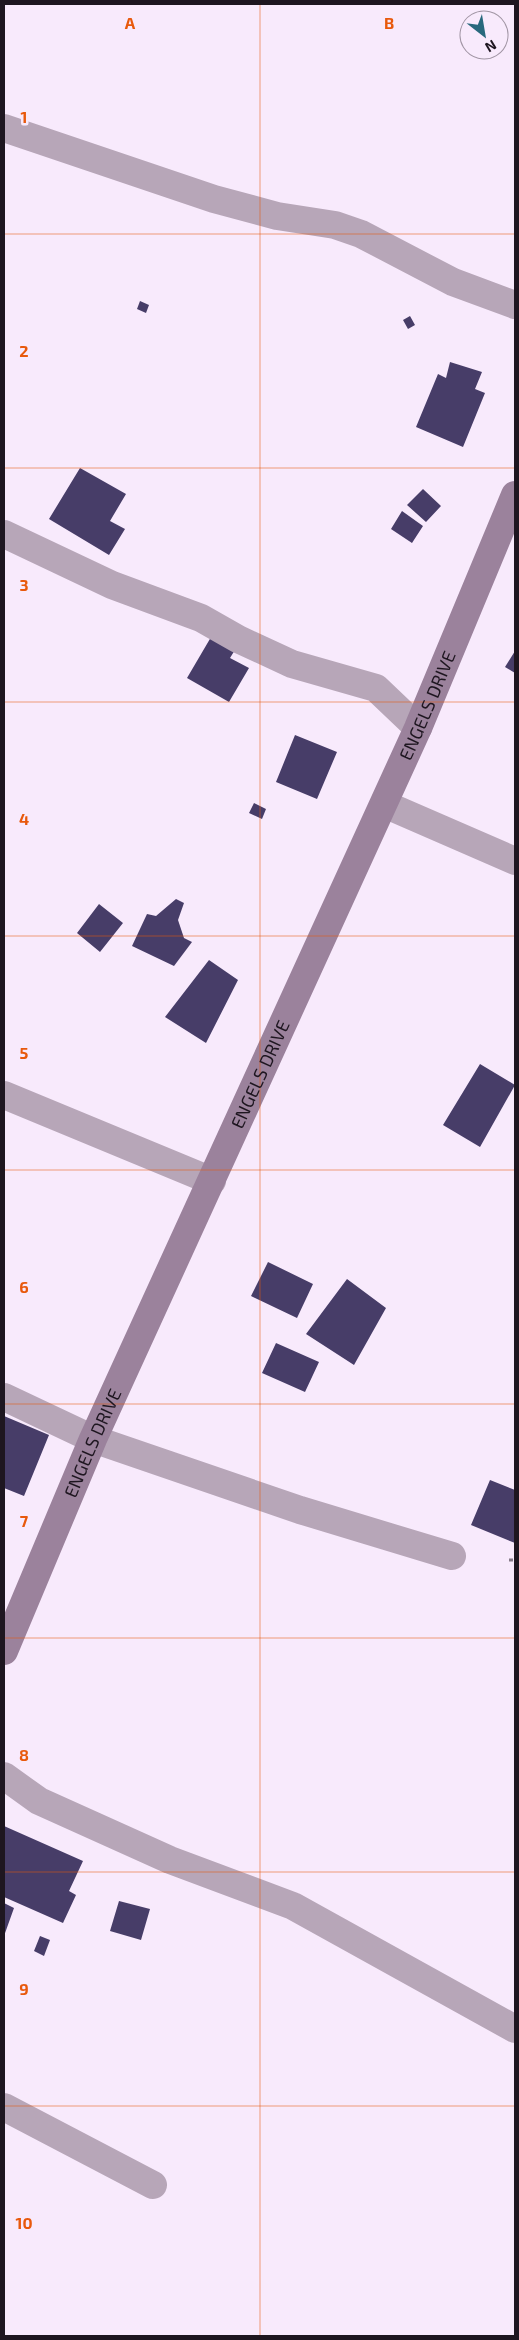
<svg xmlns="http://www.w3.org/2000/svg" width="519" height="2340" font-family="'Exo 2',sans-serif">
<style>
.building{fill:#473d68}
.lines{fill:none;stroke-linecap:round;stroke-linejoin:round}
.path{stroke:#847987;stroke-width:3;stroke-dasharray:4 4;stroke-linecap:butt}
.street{stroke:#b7a6b8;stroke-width:28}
.secondary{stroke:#9b829c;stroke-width:28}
.grid{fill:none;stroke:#e8590c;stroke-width:1;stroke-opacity:0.55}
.labels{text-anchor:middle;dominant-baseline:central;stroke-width:5;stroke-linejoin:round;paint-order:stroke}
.street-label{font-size:18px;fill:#1e1620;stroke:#f8eafc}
.grid-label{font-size:16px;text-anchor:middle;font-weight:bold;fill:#e8590c;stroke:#f8eafc;stroke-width:5;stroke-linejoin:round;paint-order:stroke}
</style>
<rect width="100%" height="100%" fill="#f8eafc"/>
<path class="building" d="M140,301L149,305L146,313L137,309Z
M410,316L415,325L408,329L403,320Z
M450,362L482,372L475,389L485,393L463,447L416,427L438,374L446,378Z
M80,468L126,494L110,521L125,529L109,555L49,519Z
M423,489L441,506L426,522L407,505Z
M402,511L423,526L412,543L391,529Z
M214,632L238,645L230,658L249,668L229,702L187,678Z
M515,651V673L505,667Z
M295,735L337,752L317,799L276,782Z
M254,803L266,809L262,819L249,813Z
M176,899L184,903L178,920L184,938L192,942L174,966L132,946L147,914L156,916Z
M99,904L123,923L100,952L77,933Z
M209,960L238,980L206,1043L165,1017Z
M480,1064L515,1085L480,1147L443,1125Z
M268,1262L313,1284L297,1318L251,1296Z
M347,1279L386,1308L354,1365L306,1334Z
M276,1343L319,1362L305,1392L262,1373Z
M4,1416L49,1435L24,1496L4,1488Z
M490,1480L515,1490V1543L471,1525Z
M4,1826L83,1861L69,1891L76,1895L63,1923L4,1897Z
M119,1901L150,1909L141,1940L110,1931Z
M4,1903L14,1908L4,1936Z
M40,1936L50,1940L44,1956L34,1951Z"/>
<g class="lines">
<path class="path" d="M509,1560H515"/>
<path class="street" d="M4,128L214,199L277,216L335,225L361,234L453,282L515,305
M4,534L112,585L201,618L238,639L292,664L376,688L418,728
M384,804L515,861
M4,1095L212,1181
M4,1397L93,1439L300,1510L452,1556
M4,1776L39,1801L170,1860L293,1906L515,2029
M4,2107L153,2185"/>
<path class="secondary" id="s1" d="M4,1651L93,1439L418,728L515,495"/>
</g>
<path class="grid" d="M260,4V2336M4,234H515M4,468H515M4,702H515M4,936H515M4,1170H515M4,1404H515M4,1638H515M4,1872H515M4,2106H515"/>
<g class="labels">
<g class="street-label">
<text stroke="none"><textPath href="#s1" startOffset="1036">ENGELS DRIVE</textPath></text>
<text stroke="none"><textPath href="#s1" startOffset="631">ENGELS DRIVE</textPath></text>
<text stroke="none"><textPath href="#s1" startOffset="226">ENGELS DRIVE</textPath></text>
</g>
</g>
<g class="grid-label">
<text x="130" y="29">A</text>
<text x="389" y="29">B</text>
<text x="24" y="123">1</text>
<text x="24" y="357">2</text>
<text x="24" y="591">3</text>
<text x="24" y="825">4</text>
<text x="24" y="1059">5</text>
<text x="24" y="1293">6</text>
<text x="24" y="1527">7</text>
<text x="24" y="1761">8</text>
<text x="24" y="1995">9</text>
<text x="24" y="2229">10</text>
</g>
<rect width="519" height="2340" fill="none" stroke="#1e1620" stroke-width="10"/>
<g transform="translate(484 35) rotate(149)"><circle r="24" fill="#f8eafc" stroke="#a195a4"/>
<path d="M0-4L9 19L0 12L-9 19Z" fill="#28687d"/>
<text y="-8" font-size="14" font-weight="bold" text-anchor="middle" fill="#1e1620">N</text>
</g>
</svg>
